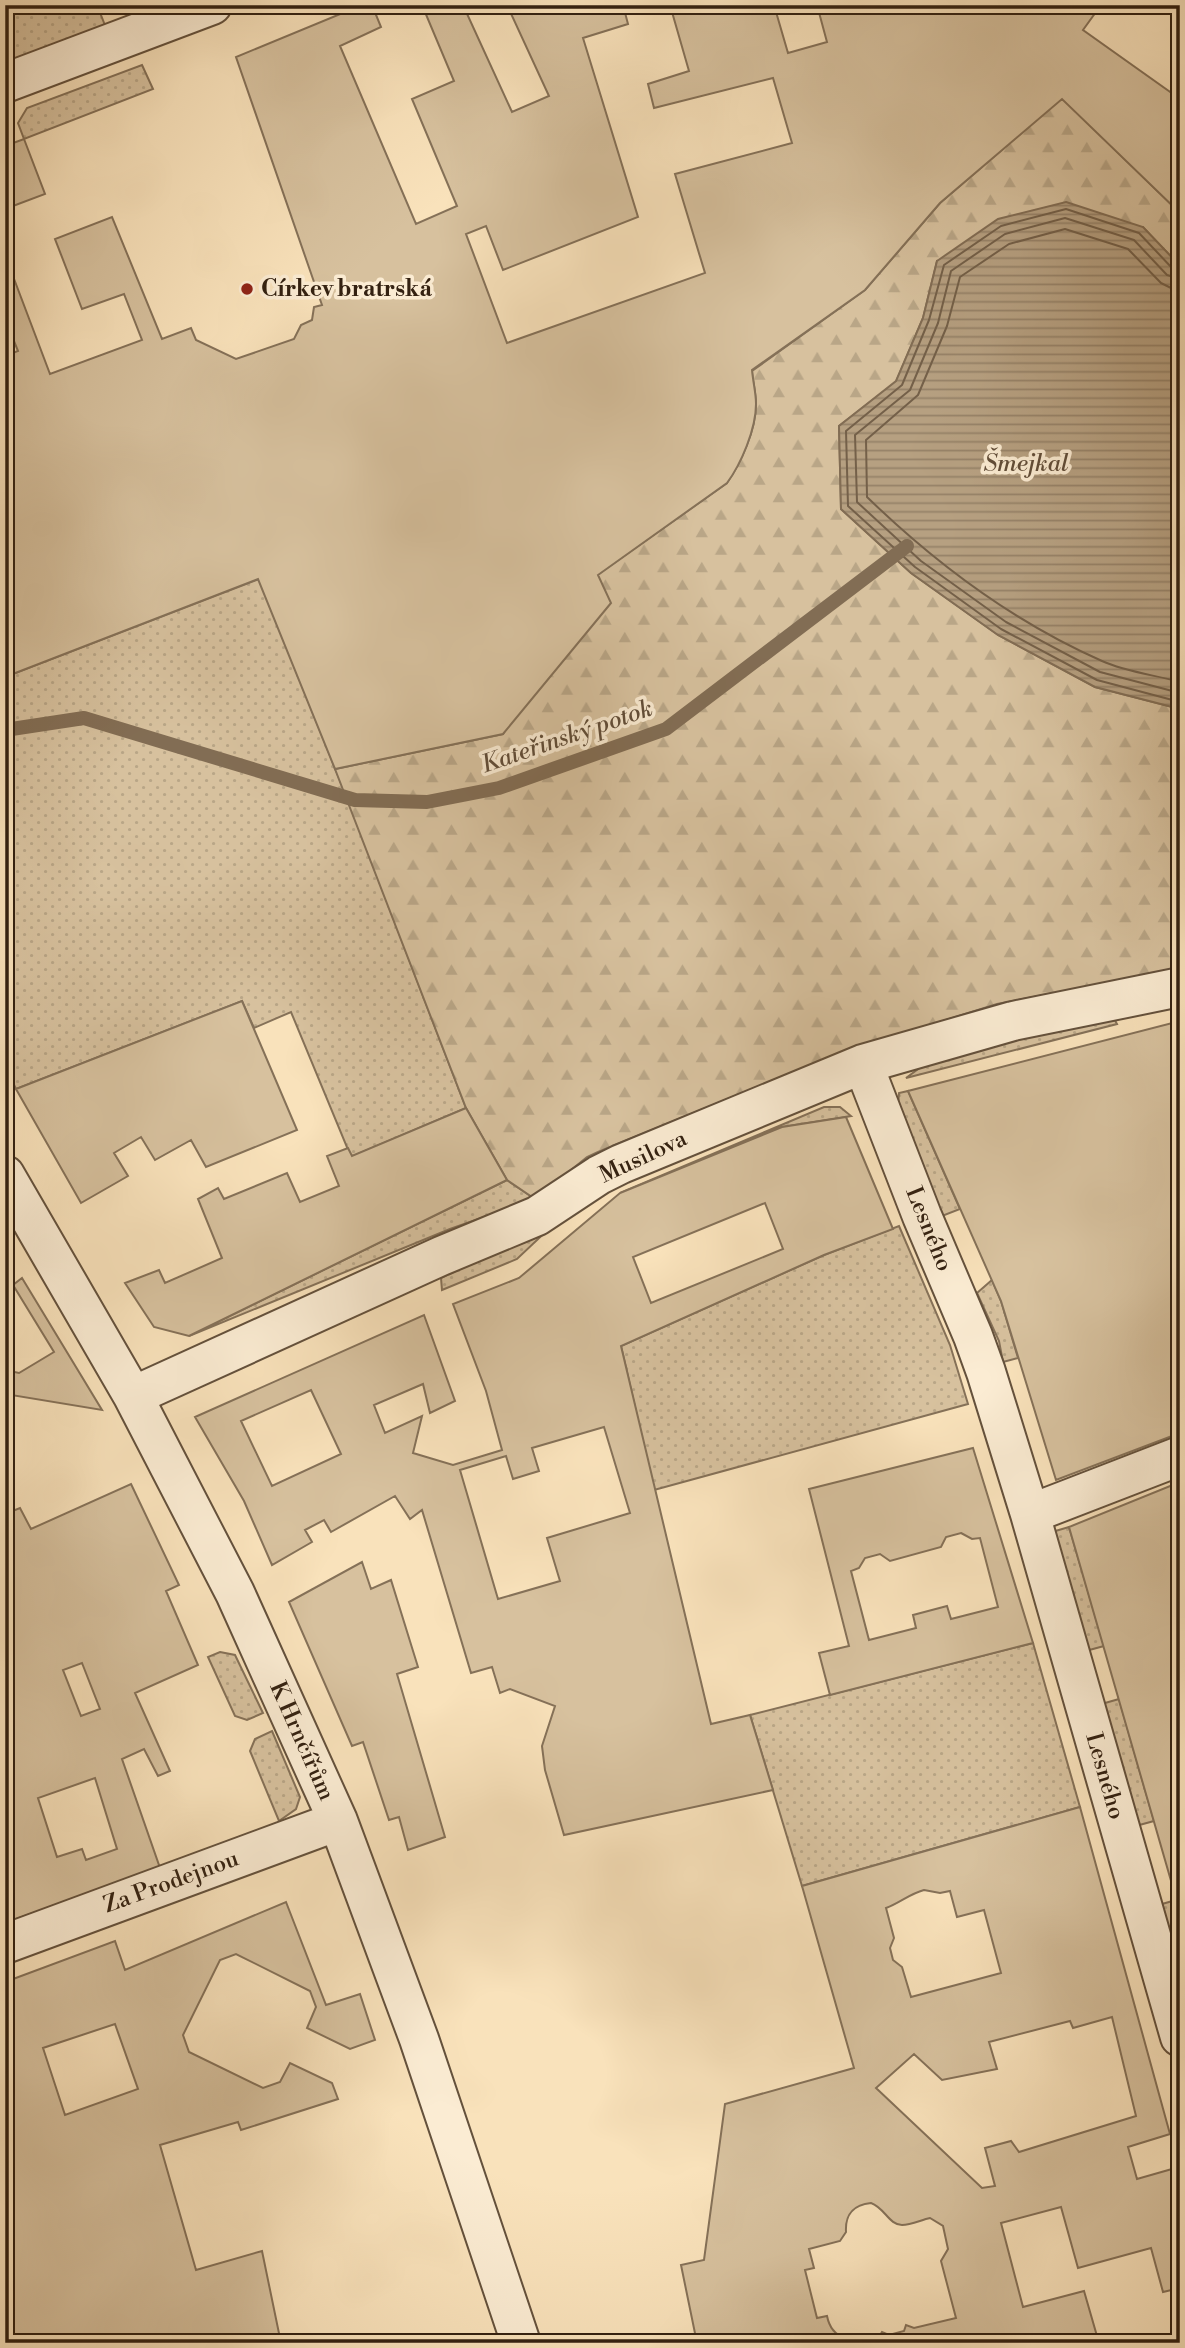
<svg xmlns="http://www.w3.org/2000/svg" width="1185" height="2348" font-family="'Libre Bodoni',serif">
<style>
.grass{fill:url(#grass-dots);stroke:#857158;stroke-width:2}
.forest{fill:url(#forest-firs);stroke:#857158;stroke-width:2}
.garden{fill:#d7c19e;stroke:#857158;stroke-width:2;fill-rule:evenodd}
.water{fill:url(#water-rules);stroke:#826d54;stroke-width:2}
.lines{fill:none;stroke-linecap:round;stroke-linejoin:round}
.shore{stroke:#746049;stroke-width:2}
.stream{stroke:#826d54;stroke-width:14}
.minor-casing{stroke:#64513c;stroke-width:42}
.minor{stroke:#fbecd3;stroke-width:38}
.poi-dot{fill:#8f2418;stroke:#fbecd3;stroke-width:2.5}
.labels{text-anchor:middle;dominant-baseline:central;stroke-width:7;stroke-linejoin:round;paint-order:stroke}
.poi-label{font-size:23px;font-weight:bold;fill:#332111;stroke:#fbecd3;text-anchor:start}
.street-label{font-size:23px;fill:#332111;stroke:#fbecd3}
.water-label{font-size:24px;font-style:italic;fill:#614d38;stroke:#fbecd3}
</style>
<defs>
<pattern id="grass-dots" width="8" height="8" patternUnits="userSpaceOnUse" patternTransform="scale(1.75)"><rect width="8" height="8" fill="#d7c19e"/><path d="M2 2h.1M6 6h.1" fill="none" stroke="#b9a687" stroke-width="1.8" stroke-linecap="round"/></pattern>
<pattern id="forest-firs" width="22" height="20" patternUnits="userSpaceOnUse" patternTransform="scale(1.75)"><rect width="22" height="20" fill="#d7c19e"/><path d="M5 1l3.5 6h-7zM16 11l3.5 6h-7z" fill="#b9a687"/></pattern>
<pattern id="water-rules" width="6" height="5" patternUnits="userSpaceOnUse" patternTransform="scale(1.75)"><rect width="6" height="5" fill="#b6a081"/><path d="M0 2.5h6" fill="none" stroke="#958268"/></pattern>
</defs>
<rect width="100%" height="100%" fill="#f9e2bb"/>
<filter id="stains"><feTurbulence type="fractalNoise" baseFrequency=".00286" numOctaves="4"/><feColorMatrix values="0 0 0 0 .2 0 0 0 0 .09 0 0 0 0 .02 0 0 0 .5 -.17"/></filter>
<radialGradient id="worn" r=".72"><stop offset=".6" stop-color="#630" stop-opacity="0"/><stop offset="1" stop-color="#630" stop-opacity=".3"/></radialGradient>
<path class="grass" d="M5,5H97L106,28L5,65Z
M142,65L153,89L24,139L18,123L27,108Z
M259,579L349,803L466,1108L351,1157L291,1012L254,1028L242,1001L16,1089L5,1066V677Z
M1111,1013L1117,1024L906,1078L925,1064Z
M908,1091L960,1209L942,1216L898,1106L899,1093Z
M824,1107H840L851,1116L782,1127L620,1193Z
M507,1180L535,1199L450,1229L189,1336Z
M554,1224L517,1259L442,1290L441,1278Z
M899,1226L950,1345L968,1404L654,1490L621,1346L824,1255Z
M992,1280L1001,1301L1018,1358L1003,1362L999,1341L977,1293Z
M1069,1527L1104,1646L1082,1652L1052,1532Z
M1033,1643L1080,1807L802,1886L750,1715Z
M220,1652L235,1655L263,1713L247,1720L235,1716L208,1657Z
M1119,1699L1154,1821L1132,1827L1098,1705Z
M272,1731L300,1797L296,1809L279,1821L250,1751L255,1739Z
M1176,1900L1180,1912V1975L1162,1904Z"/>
<path class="forest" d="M1062,98L1180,213V266L1143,227L937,261L923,318L896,382L839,426L841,509L911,573L998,635L1095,687L1180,709V969L997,1004L840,1053L598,1152L587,1157L535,1199L507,1180L466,1108L335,769L503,734L597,575L727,483C741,463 756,430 756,404C756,393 753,382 752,371L865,290L940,203Z"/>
<path class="garden" d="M362,5H372L381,27L340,46L416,224L457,206L412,99L454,81L422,5H463L512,112L549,96L507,5H623L628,24L583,38L638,217L503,270L486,226L466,234L507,343L705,273L675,174L792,143L773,78L654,108L648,84L689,71L670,5H774L788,53L827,42L817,5H837V10L870,13L871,5H1101L1083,30L1180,99V213L1062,99L940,203L865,290L752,370C753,382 756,393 756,404C756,429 741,464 727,483L598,575L611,603L503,734L335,769L258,579L5,677V531L8,529L5,522V356L18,351L5,319V255L50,374L142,340L124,294L82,309L55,239L112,217L162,339L191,328L196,340L236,359L294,339L301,325L312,320L314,307L322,305L236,57Z
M24,139L45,194L5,209V146Z
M242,1001L297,1130L206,1167L191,1140L155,1160L141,1137L114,1153L128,1176L81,1203L16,1089Z
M1180,1021V1433L1056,1480L1001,1301L908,1091Z
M466,1108L507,1180L189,1336L154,1327L125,1283L159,1270L165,1283L222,1258L198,1199L218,1188L224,1199L287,1173L300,1202L339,1186L327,1156L348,1148L352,1156Z
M846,1117L893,1229L824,1255L621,1346L711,1724L750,1715L773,1790L564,1835L545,1770L542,1746L555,1706L510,1689L500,1693L492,1667L471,1673L422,1510L410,1519L395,1496L331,1532L324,1520L305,1530L312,1542L272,1565L244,1501L195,1417L424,1315L455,1401L430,1413L423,1384L374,1405L385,1433L422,1416L413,1453L453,1465L502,1450L486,1391L453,1304L519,1278L620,1193L782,1127ZM765,1203L783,1249L651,1303L633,1257ZM311,1390L341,1454L272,1486L241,1421ZM604,1427L630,1513L547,1538L560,1581L498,1599L460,1470L506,1456L513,1479L539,1471L532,1448Z
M22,1278L102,1410L5,1394V1370L19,1373L54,1352L13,1285Z
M973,1448L1033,1643L830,1695L819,1653L849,1646L809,1489ZM961,1533L972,1539L980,1538L998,1607L951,1619L947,1606L913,1615L916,1628L869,1640L851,1571L859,1568L865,1558L880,1554L890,1561L941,1547L946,1537Z
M1180,1482V1912L1069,1527Z
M131,1484L179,1585L166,1591L198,1665L135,1693L170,1771L158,1776L144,1749L122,1759L160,1868L5,1923V1514L20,1508L31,1529ZM82,1663L100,1709L81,1716L63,1670ZM95,1778L117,1849L86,1860L82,1849L57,1857L38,1798Z
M362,1562L371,1589L391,1580L418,1667L397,1674L445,1837L408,1850L399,1817L389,1820L363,1742L352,1746L289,1602Z
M1080,1807L1170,2134L1128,2147L1137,2179L1179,2167L1180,2169V2288L1163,2292L1151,2248L1078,2268L1061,2207L1001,2223L1023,2307L1084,2291L1099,2343H697L681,2265L704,2260L725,2104L854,2068L802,1886ZM924,1890L940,1893L950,1891L957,1917L984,1910L1001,1973L911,1997L902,1967L893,1960L890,1948L894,1938L886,1908C900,1903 909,1894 924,1890ZM1112,2017L1136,2116L1019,2152L1011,2141L985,2148L995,2186L982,2188L876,2088L914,2054L942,2080L997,2069L989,2042L1070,2021L1073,2028ZM871,2203C885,2208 889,2225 902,2225C911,2225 921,2220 930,2218L943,2226L948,2249L941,2261L956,2318L914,2328L906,2325L904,2331L889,2335L882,2332L879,2337C857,2339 833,2345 827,2316L817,2318L805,2270L814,2268L809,2249L840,2241L846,2232C845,2214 853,2205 871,2203Z
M286,1902L326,2005L360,1994L375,2040L350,2049L307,2028L316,2007L310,1991L236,1954L220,1960L183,2035L189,2052L263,2088L280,2082L290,2063L332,2083L338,2099L241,2130L238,2122L160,2145L196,2270L262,2251L281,2343H5V1982L115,1941L125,1970ZM115,2024L138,2089L65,2115L43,2048Z"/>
<path class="water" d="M1066,202L1143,227L1180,266V709L1095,687L998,635L911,573L841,509L839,426L896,381L923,318L937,261L998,219Z"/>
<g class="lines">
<path class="shore" d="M1180,270L1172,268L1139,233L1066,209L1001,226L944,265L929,320L902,385L846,431L848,506L915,567L1001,629L1097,680L1180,702
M1180,279L1167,275L1134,240L1065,218L1005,234L951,271L938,323L910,390L855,435L857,502L921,561L1006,622L1100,672L1180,693
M1180,289L1171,288L1161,283L1128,249L1065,229L1009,244L960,277L947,326L918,395L866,440L867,497C935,563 1016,623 1102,661C1126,672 1155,675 1180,682"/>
<path class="stream" d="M5,730L84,718L355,800L427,802L499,788L666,729L907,546"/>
<g class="minor-casing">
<path id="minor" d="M5,83L212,5
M863,1064L922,1216L973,1336L986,1372L1030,1514L1180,2037
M5,1175L133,1396L235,1593L338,1821L419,2039L521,2343
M133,1396L441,1256L537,1216L599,1175L621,1164L863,1064L1013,1021L1180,987
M1030,1514L1180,1456
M5,1944L338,1821"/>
</g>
<use href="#minor" class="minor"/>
</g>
<circle class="poi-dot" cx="247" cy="289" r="7"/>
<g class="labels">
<g class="poi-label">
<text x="261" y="289">Církev bratrská</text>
</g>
<g class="street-label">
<text transform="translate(643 1157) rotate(-25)">Musilova</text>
<text transform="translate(929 1229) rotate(68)">Lesného</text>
<text transform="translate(302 1741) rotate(66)">K Hrnčířům</text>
<text transform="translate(1105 1776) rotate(74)">Lesného</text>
<text transform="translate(171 1882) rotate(-20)">Za Prodejnou</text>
</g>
<g class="water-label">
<text x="1026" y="464">Šmejkal</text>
<text transform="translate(567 737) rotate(-19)">Kateřinský potok</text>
</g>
</g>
<rect width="1185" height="2348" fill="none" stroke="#f9e2bb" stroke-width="28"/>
<rect x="7" y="7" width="1171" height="2334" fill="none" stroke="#332111" stroke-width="3.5"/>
<rect x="14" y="14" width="1157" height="2320" fill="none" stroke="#332111" stroke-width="2"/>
<rect width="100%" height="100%" filter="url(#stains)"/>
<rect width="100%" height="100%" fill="url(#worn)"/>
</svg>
